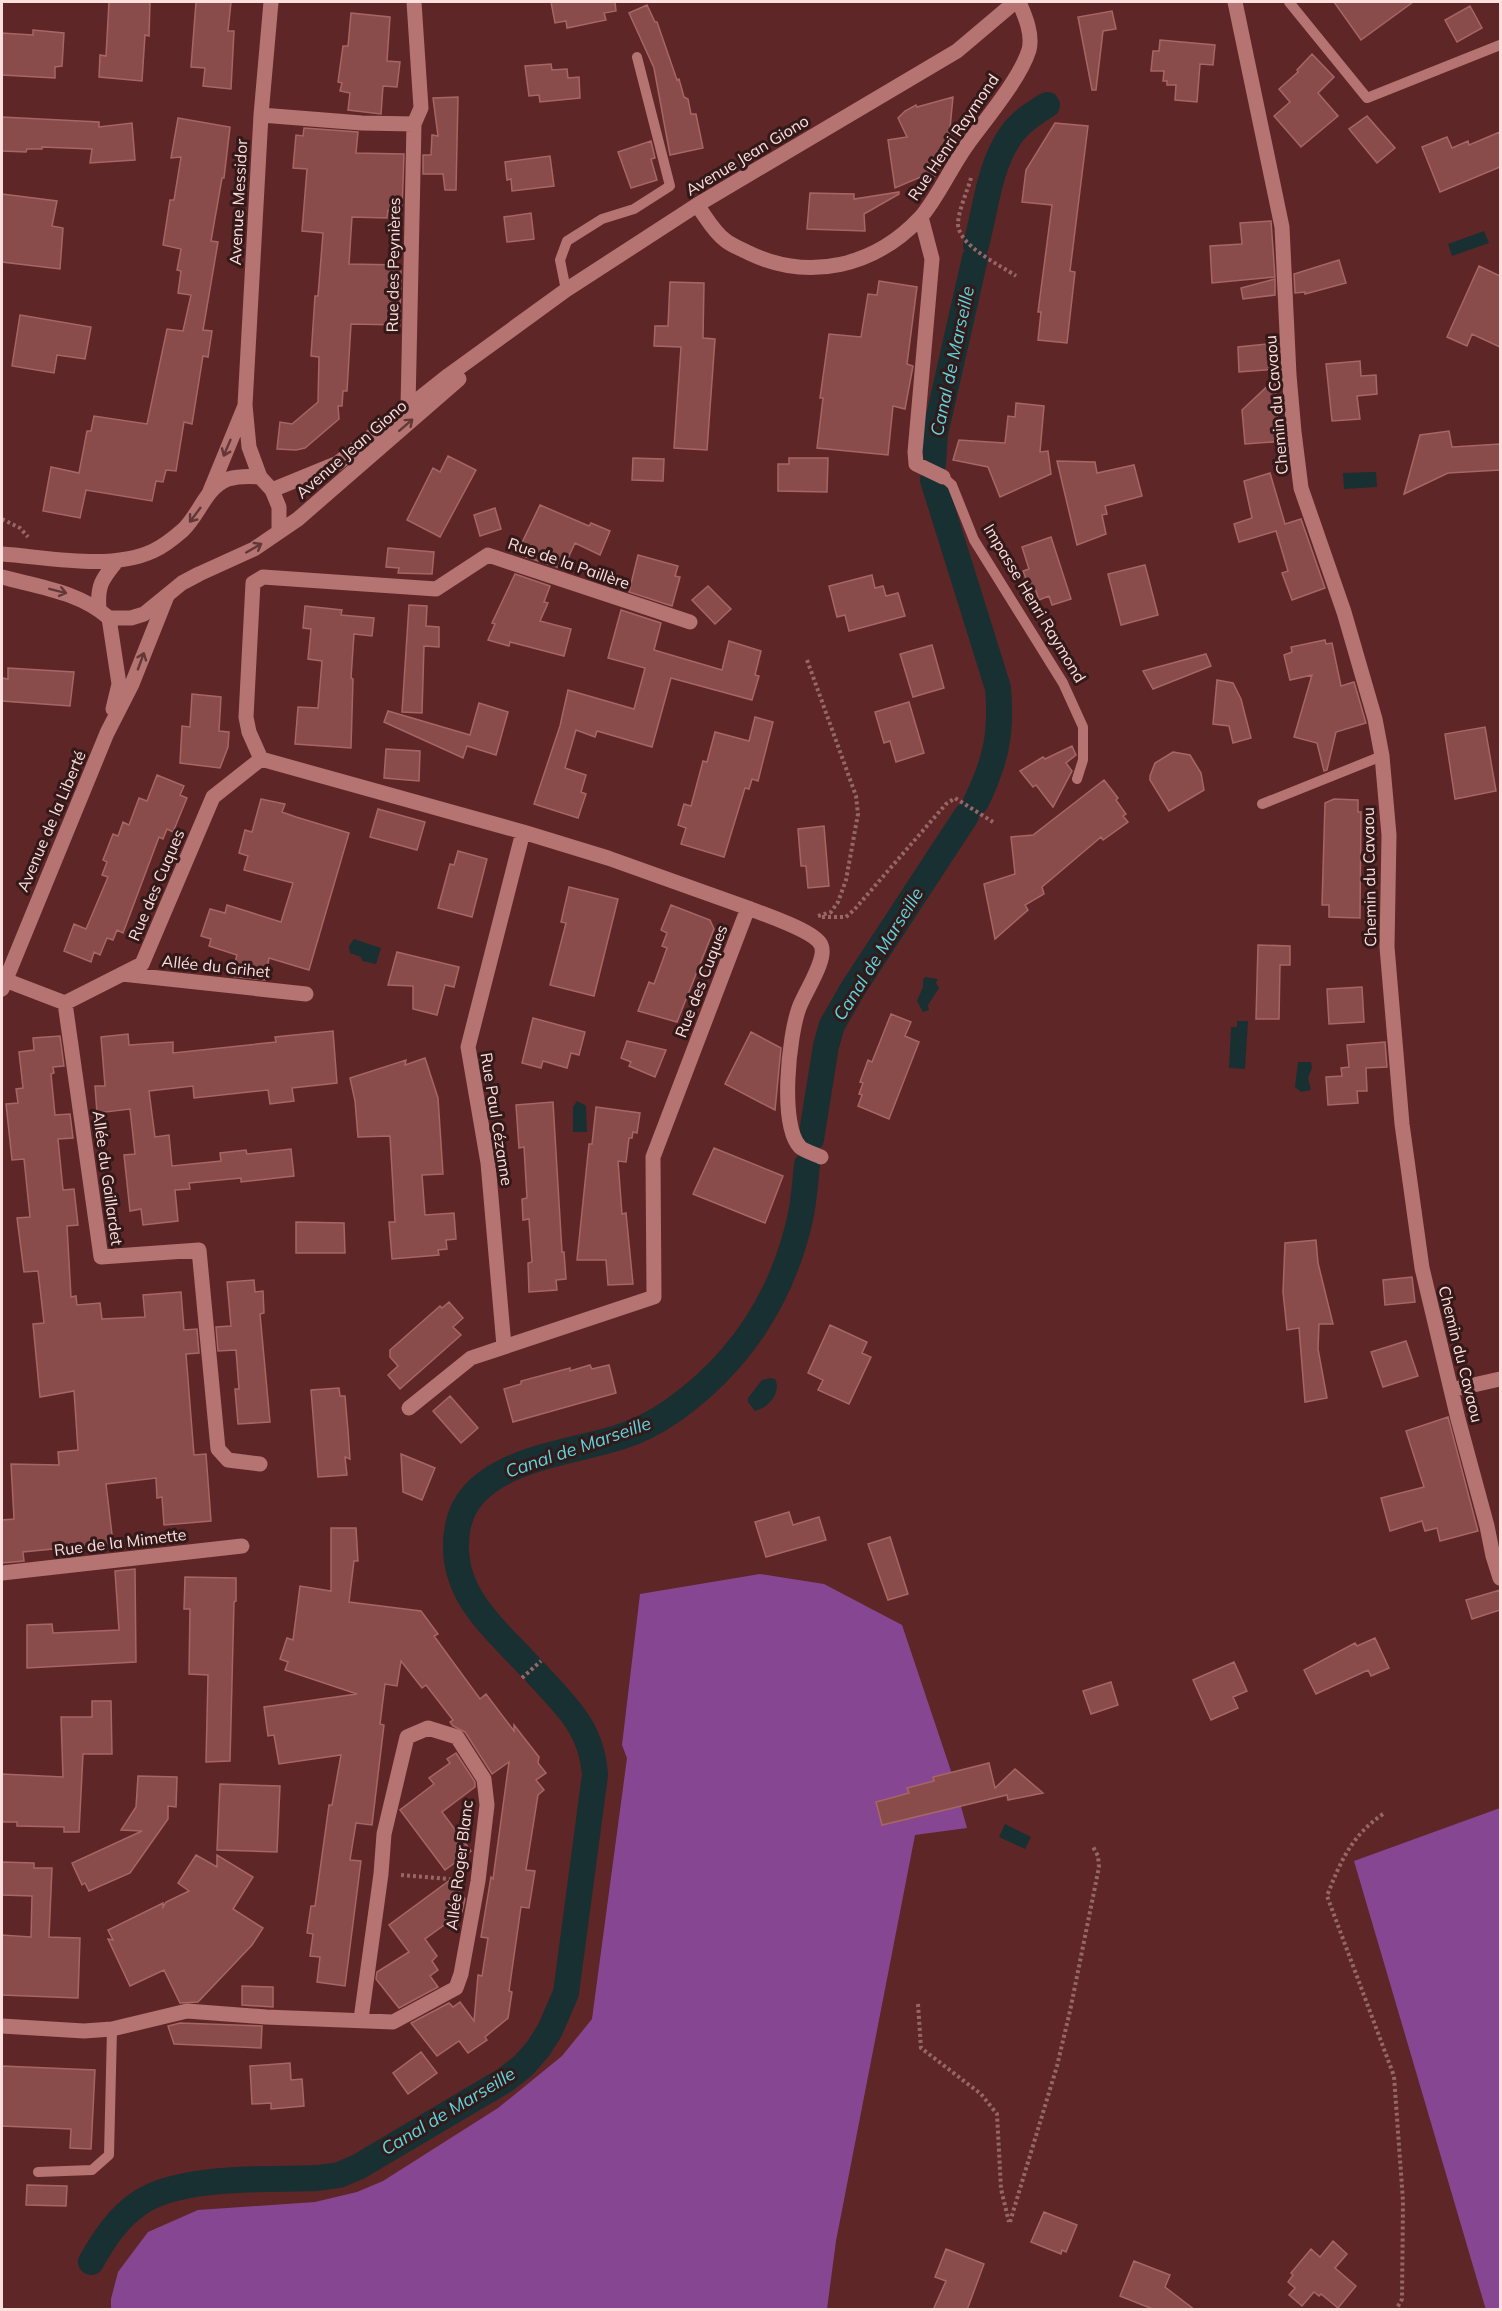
<svg xmlns="http://www.w3.org/2000/svg" width="1502" height="2311" font-family="Mulish,sans-serif">
<style>
.green{fill:#874692}
.water{fill:#183032}
.lines{fill:none;stroke-linecap:round;stroke-linejoin:round}
.canal{stroke:#183032;stroke-width:26}
.building{fill:#8a4c4b;stroke:#a66664;stroke-width:1.5}
.path{stroke:#976767;stroke-width:4;stroke-dasharray:3 3;stroke-linecap:butt}
.service{stroke:#b57371;stroke-width:10}
.minor{stroke:#b57371;stroke-width:15}
.tertiary{stroke:#b57371;stroke-width:15}
.oneway{stroke:#603838}
.labels{text-anchor:middle;dominant-baseline:central;stroke-width:6;stroke-linejoin:round;paint-order:stroke}
.street-label{font-size:16px;fill:#fddfdd;stroke:#331919}
.water-label{font-size:18px;font-style:italic;fill:#5dd7df;stroke:#331919}
</style>
<rect width="100%" height="100%" fill="#5f2627"/>
<path class="green" d="M760,1574L824,1584L902,1625L951,1771L967,1828L915,1835L836,2241L827,2309L111,2310V2299L118,2272L148,2232L198,2210L315,2202L357,2192L383,2181L498,2108L562,2056L592,2019L627,1758L622,1745L640,1594Z
M1500,1808V2309L1486,2310L1354,1861Z"/>
<path class="water" d="M1484,231L1489,243L1452,256L1448,244Z
M1376,472L1377,487L1344,489L1343,473Z
M354,939L381,948L376,964L362,961L361,957L350,953L349,946Z
M925,977L938,979L936,983L939,988L928,1005L929,1010L923,1012L917,1001L923,987V980Z
M1237,1021H1248L1245,1069L1229,1068L1231,1027H1237Z
M1298,1062H1311L1312,1068L1308,1078L1311,1090L1301,1092L1295,1087Z
M577,1101L586,1106L587,1132H573V1107Z
M770,1378L775,1379C782,1392 768,1408 755,1411L748,1402V1398L762,1380Z
M1005,1824L1031,1837L1025,1849L999,1837Z"/>
<g class="lines">
<path class="canal" d="M976,245C986,208 989,166 1011,135C1020,122 1034,113 1047,105
M933,464L935,434L975,258
M933,480L998,688C1002,733 996,761 976,802
M811,1139L826,1046L832,1025L854,987L966,816
M531,1668C492,1625 445,1590 458,1526C471,1460 568,1454 620,1437C639,1431 656,1422 672,1411C739,1364 782,1298 800,1219C804,1202 805,1183 807,1165
M91,2262C104,2239 118,2217 141,2202C182,2175 268,2180 318,2178L339,2175L358,2167L505,2080L523,2066L538,2049L550,2030L566,1993L595,1775C592,1728 566,1706 536,1673"/>
</g>
<path class="building" d="M109,2H150L149,36L145,35L142,81L99,77L100,55L106,56Z
M196,2H231L228,31H234L231,89L203,86L205,68L191,67Z
M551,2H615L616,11L604,13L606,20L567,28L566,21L555,23Z
M1334,2H1413L1361,40Z
M647,5L655,22H657L677,80L679,79L684,97L688,99L691,114H696L703,148L670,155L654,68L629,13Z
M1470,6L1482,28L1457,42L1445,20Z
M1112,11L1116,29L1103,31L1096,90H1092L1078,17Z
M351,13L390,17L387,61L400,62L397,87L383,86L381,114L348,110L350,93L340,91L342,83L338,82L343,46H348Z
M33,30L64,33L62,66L55,67V78L2,75V33L33,35Z
M1160,40L1215,45L1213,65L1200,64L1197,102L1175,100L1176,85H1167V81H1163L1164,71H1151L1153,51H1159Z
M1312,54L1334,77L1318,93L1338,116L1301,147L1274,116L1290,102L1279,89L1298,72L1297,70Z
M551,64L552,70L567,69L568,78L579,77L580,98L540,102L539,95L529,96L525,66Z
M458,97L456,190H445L443,174H423V155H431L432,135L438,136L433,98Z
M953,97L948,149L935,176L930,173L895,188L888,140L907,137L898,118L905,111L916,105L917,107Z
M1367,116L1395,148L1377,163L1349,129Z
M2,117L99,122V127L132,123L135,160L90,163L92,149L42,147V149H27L26,152L2,151Z
M178,118L230,127L224,178H222L211,241L218,242L203,330L212,331L208,357L203,356L192,424L184,422L176,471L166,470L163,482L156,481L152,501L86,490L80,518L43,511L51,467L79,473L87,431H91L94,416L147,424L167,329L183,331L191,295L178,293L181,271L177,270L181,249L163,245L170,200H174L181,157L171,158Z
M1055,123L1088,126L1070,271L1075,272L1067,343L1038,340L1041,312H1038L1052,205L1022,202L1026,170Z
M304,128L358,132L356,153L404,154L402,210H388L387,218L352,217L349,264L401,265L400,325L351,324L347,391H343L342,406H338L339,419L305,448L296,450L277,449L280,422L292,424L318,402L319,357L311,356L315,296H318L323,233L302,231L307,169L293,168L296,135L303,136Z
M1500,132V167L1440,192L1422,147L1447,137L1452,148L1468,141L1469,145Z
M651,141L655,158L651,159L657,180L631,188L618,152Z
M550,156L554,186L512,191L511,179L507,180L505,162Z
M899,192V194L864,214L865,231L807,229L810,193L854,194V199Z
M2,194L57,201L52,226L63,228L60,269L2,262Z
M531,213L534,239L507,242L504,217Z
M1271,221L1275,277L1212,283L1210,246L1242,244L1240,223Z
M1339,260L1346,283L1305,294V292L1295,293L1294,274Z
M1479,266L1500,276V347L1472,334L1467,346L1447,337Z
M1275,279V295L1243,299L1241,288Z
M879,281L917,287L907,364L913,366L905,409L893,406L888,455L817,448L823,398H820L829,334L861,337L868,294L877,295Z
M670,282L704,283L703,338L715,339L707,450L674,448L681,347L654,346L655,326H668Z
M20,315L91,327L85,359L57,355L54,373L12,366Z
M1278,343L1279,369L1239,372L1238,347Z
M1360,361L1361,376L1376,375L1377,394L1357,396L1360,419L1332,421L1326,364Z
M1275,379L1278,422H1283L1285,441L1245,444L1242,410Z
M1016,403L1044,406L1040,452L1048,451L1051,474L1000,497L988,467L953,460L959,440L1005,443L1008,416L1015,417Z
M1449,431L1452,447L1500,444V470L1448,473L1404,494L1420,435Z
M448,456L476,470L440,537L407,520L433,468L440,472Z
M633,458L664,459L663,481L632,480Z
M789,458H828L827,492L778,491V464H789Z
M1057,461L1095,462L1097,473L1134,465L1142,496L1105,506L1107,514L1102,515L1106,534L1077,545Z
M1270,473L1285,524L1301,519L1325,588L1292,600L1282,573L1288,571L1276,531L1239,542L1234,524L1252,518L1244,481Z
M540,505L589,526L591,523L610,531L600,555L575,543L563,569L523,556L525,552L518,551Z
M495,508L501,529L480,536L474,515Z
M1051,537L1071,599L1052,605L1049,596L1039,600L1035,588L1030,590L1023,571L1029,569L1022,547Z
M388,548L434,552L432,574L398,573L399,568L386,567Z
M638,555L678,566L675,576L680,577L672,606L629,592Z
M1145,565L1158,615L1121,625L1108,574Z
M515,574L550,586L544,602L548,603L540,621L571,629L564,656L510,642L509,646L488,640L495,624L492,623Z
M872,575L875,588L883,586L886,596L898,593L905,616L849,631L845,615L837,617L829,586Z
M708,586L731,609L715,624L692,600Z
M409,605L427,606L426,626L439,627V647L424,646L422,713L402,712Z
M305,606L342,610L341,615L374,618L372,636L354,634L351,678L353,679L351,748L295,744L298,707L318,708L322,661L308,659L311,629L303,628Z
M621,610L661,623L654,650L722,670L729,641L761,651L755,675L759,676L752,700L671,678L652,747L597,731L595,737L576,730L565,768L586,775L581,792L586,794L578,818L534,804L560,726L568,690L634,709L645,668L608,658Z
M1325,640L1326,644L1332,643L1341,686L1354,682L1366,723L1336,732L1327,770L1324,771L1317,743L1294,737L1312,675L1290,680L1284,655L1292,652L1291,647Z
M932,645L944,688L913,697L900,654Z
M1206,654L1211,666L1153,689L1143,671Z
M8,668L74,672L70,706L2,701V678L8,679Z
M1217,680L1233,683L1241,699L1251,738L1233,743L1229,726L1213,724Z
M192,694L221,697L219,731L229,732L228,747L220,768L180,763L182,726L190,727Z
M909,702L924,753L896,762L890,741L884,743L875,712Z
M479,703L508,712L496,755L467,746L463,758L384,722L388,711L470,735Z
M755,717L773,722L758,781L752,779L749,789L745,788L724,857L681,844L686,828L678,825L684,804L691,806L703,761L707,762L715,732L749,741Z
M1485,727L1496,791L1455,799L1445,734Z
M1072,746L1076,755L1066,763L1072,771L1053,807L1036,785L1033,787L1020,771L1043,757L1045,759Z
M386,749L420,751L419,781L384,778Z
M1173,752L1190,755L1201,773L1204,790L1169,811L1150,780V776L1155,763Z
M157,775L184,786L180,795L187,798L173,832L167,829L163,839L159,837L123,933L117,930L113,940L107,938L100,955L94,952L91,962L64,951L74,924L86,929L108,877L102,875L107,862L103,860L113,834L118,836L123,822L129,825L139,798L147,801Z
M1104,780L1118,798L1116,800L1126,814L1123,816L1128,822L1103,840L1101,837L1042,887L1044,894L1025,905L1028,910L995,939L984,884L1015,874L1011,837L1033,835Z
M261,799L285,804L282,812L296,817L349,833L309,970L269,958L265,980L231,976L237,955L209,946L211,939L201,936L210,909L225,913L227,905L281,922L293,883L244,870L248,856L239,853L245,830L252,832Z
M1334,799L1358,800V812H1361L1360,918L1329,917V905H1322L1325,803Z
M378,809L425,822L417,850L370,837Z
M824,826L829,886L808,888L806,866H801L798,829Z
M458,851L487,859L472,917L438,908L450,864L454,865Z
M569,887L618,899L594,996L550,985L566,923L561,922Z
M671,905L710,920L714,929L677,1022L638,1011L649,982L654,984L667,948L662,946L667,933L661,930Z
M1258,945L1290,946V965H1280L1279,1019H1256Z
M397,952L459,967L454,987L445,985L437,1015L413,1009V986L388,985Z
M1362,987L1364,1022L1329,1024L1327,989Z
M891,1014L911,1022L905,1036L919,1042L889,1119L858,1106L862,1095L859,1094L863,1083L860,1082L868,1060L872,1062Z
M533,1018L585,1032L579,1055L571,1053L567,1068L543,1061L541,1068L522,1063Z
M333,1031L337,1083L292,1088L294,1101L270,1104L268,1090L194,1098L193,1086L149,1091L155,1137L169,1135L172,1166L221,1161L220,1153L246,1150L247,1154L291,1149L294,1176L241,1182V1178L189,1183L190,1189L175,1190L178,1221L143,1225L141,1209L130,1211L124,1155L135,1154L130,1109L97,1113L95,1086H105L101,1037L128,1034L129,1045L173,1042V1053L276,1042L275,1037Z
M751,1032L781,1048L775,1110L725,1084Z
M60,1036L64,1066L53,1067L54,1073L51,1074L55,1115L70,1114L73,1138L58,1139L63,1190L74,1189L78,1225L67,1226L71,1297L76,1296L77,1305L100,1303L102,1319L145,1317L143,1295L181,1292L184,1330L197,1329L199,1353L186,1354L194,1455L206,1454L211,1521L164,1525L162,1497L157,1498L156,1478L106,1484L113,1543L23,1552L24,1561L2,1563V1520L14,1519L11,1464L59,1465L58,1452L78,1450L74,1391L40,1397L33,1324L44,1323L38,1271L24,1272L17,1218L30,1217L24,1159L12,1160L6,1104L18,1103L16,1089L23,1088L19,1052L34,1050L33,1038Z
M627,1041L666,1050L655,1077L629,1066L631,1062L621,1058Z
M1385,1042L1387,1067L1366,1068L1367,1091H1357L1358,1103L1328,1105L1326,1077L1342,1076L1341,1068L1349,1067L1347,1045Z
M425,1058L438,1098L443,1174L422,1175L425,1215L454,1213L456,1239L446,1240L447,1249L438,1250L439,1255L392,1259L389,1222H395L390,1136L358,1137L355,1101L350,1078L406,1060L405,1065Z
M553,1102L562,1252H564L566,1279L556,1280L557,1290L529,1292L528,1263L532,1262L529,1219L523,1220L522,1199L527,1198L524,1147L519,1148L516,1105Z
M596,1107L640,1113L637,1133L633,1132L632,1138H629L626,1162L618,1161L622,1214L626,1213L633,1284L608,1285L606,1260H577L589,1144H592Z
M714,1148L783,1176L765,1223L693,1194Z
M296,1222L344,1223L345,1253H296Z
M1316,1240L1318,1263L1333,1324H1319L1318,1349L1327,1398L1305,1402L1299,1328L1287,1330L1283,1292L1285,1243Z
M1412,1277L1415,1302L1385,1305L1383,1280Z
M254,1280L255,1292L263,1291L264,1313L260,1314L270,1422L238,1424L235,1389H239L236,1350L218,1351L216,1327L231,1326L227,1282Z
M449,1302L463,1318L453,1327L461,1335L400,1389L388,1375L398,1366L390,1357V1350L440,1306L442,1308Z
M830,1325L867,1342L862,1353L871,1357L849,1404L818,1390L823,1380L808,1373Z
M1406,1341L1418,1376L1383,1387L1371,1352Z
M590,1365L592,1369L609,1365L616,1393L513,1422L504,1389L521,1384V1381L570,1368V1371Z
M339,1388L340,1396H345L348,1431L350,1459L345,1457L347,1475L318,1477L311,1390Z
M450,1396L478,1428L461,1443L433,1411Z
M1448,1417L1478,1531L1440,1541L1437,1528L1425,1531L1422,1521L1390,1531L1381,1498L1424,1487L1406,1431Z
M401,1454L435,1468L422,1500L403,1492Z
M789,1512L793,1525L819,1517L826,1540L766,1557L755,1522Z
M331,1528H356L358,1561H354L349,1602L421,1611L438,1634L434,1636L480,1699L486,1694L514,1731V1725L539,1757L538,1763L546,1773L536,1780L544,1790L538,1795L526,1870L535,1871L529,1908L521,1907L509,1991L512,1992L508,2018L485,2037L487,2040L468,2053L459,2041L437,2056L411,2023L449,2003L453,2007L460,2002L474,2021L478,1975L482,1976L488,1938L481,1937L491,1877L493,1879L509,1762L492,1774L465,1732L453,1726L450,1722L453,1720L426,1685L422,1688L401,1661L397,1686L385,1684L380,1724L384,1725L372,1825L356,1823L350,1860L361,1861L345,1986L317,1982L320,1957L310,1956L313,1934L307,1933L311,1906H315L329,1805H332L341,1755L279,1764L274,1735L268,1736L264,1707L357,1694L285,1670L288,1662L280,1659L287,1638L293,1640L300,1586L331,1591Z
M890,1537L908,1594L888,1600L868,1544Z
M135,1569L136,1662L27,1668V1625L52,1624L53,1633L119,1630L115,1571Z
M185,1577L236,1578V1601L234,1602L230,1761L206,1762L208,1675L189,1674L190,1609H184Z
M1500,1590V1610L1472,1619L1466,1600Z
M1375,1638L1389,1668L1371,1676L1368,1670L1316,1694L1304,1670L1355,1643L1357,1646Z
M1234,1662L1247,1691L1233,1697L1238,1708L1211,1720L1193,1680Z
M1111,1682L1118,1705L1091,1714L1083,1691Z
M92,1701H111L112,1754H83L79,1832H64V1827L17,1826V1822H2V1774L63,1777L61,1717H92Z
M456,1753L475,1782V1787L442,1812L471,1851L445,1870L400,1810L434,1784L429,1778L450,1763L447,1759Z
M989,1763L995,1788L1015,1769L1043,1793L1008,1800L1007,1795L882,1825L876,1802L909,1793L907,1788L934,1781L933,1777Z
M138,1776L177,1777L176,1807L168,1806V1819L130,1873L89,1891L85,1883L82,1885L72,1863L142,1831L121,1830L136,1807Z
M220,1784L280,1786L277,1852L217,1850Z
M196,1855L217,1867V1855L253,1877L233,1909L263,1928L252,1945L198,2002L180,2003L164,1970L130,1986L108,1939L113,1940L108,1930L163,1903V1907L166,1902L189,1891L178,1883Z
M2,1862L34,1863V1868H52L49,1937L80,1938L78,1998L2,1995V1935L31,1937L32,1896L2,1895Z
M450,1880L465,1899L462,1912L425,1939L437,1956L432,1961L438,1970L430,1976L438,1987L399,2008L376,1979L377,1972L409,1952L389,1925Z
M242,1986L273,1987V2007L242,2005Z
M180,2023L262,2026L261,2048L174,2044L168,2026Z
M421,2052L437,2073L408,2094L393,2073Z
M290,2063L291,2080L302,2079L304,2106L271,2109V2103L252,2104L250,2066Z
M2,2066L95,2070L91,2149L70,2148L71,2129L2,2126Z
M27,2185L67,2186L66,2206L26,2205Z
M1044,2212L1077,2225L1066,2252L1062,2250L1061,2254L1031,2242Z
M1333,2241L1347,2254L1335,2268L1356,2286L1338,2308L1321,2294L1319,2296L1314,2292L1302,2306L1289,2295L1295,2288L1288,2282L1293,2275L1291,2273L1311,2249L1320,2257Z
M946,2249L984,2264L967,2310H933L946,2281L935,2277Z
M1134,2261L1170,2275L1165,2287L1195,2310H1155L1120,2296Z"/>
<g class="lines">
<path class="path" d="M971,178C967,192 959,209 958,223C957,245 1000,265 1016,276
M2,519L20,528L28,537
M807,660L856,796L858,814L846,880L838,902L831,912L818,916
M822,917H846L854,910L946,804L955,798L993,822
M522,1678L541,1661
M1383,1814C1352,1835 1340,1862 1327,1896L1394,2076L1403,2201L1402,2299L1396,2310
M401,1875L459,1880
M918,2004L921,2048L981,2094L997,2114L1001,2189L1009,2222
M1010,2222L1057,2066L1070,2011L1099,1867L1098,1856L1092,1845"/>
<path class="service" d="M1289,2L1367,98L1500,45
M566,290L560,260L567,241L602,219L634,209L670,186L637,57
M943,477L952,485L974,540L1063,683L1083,727V760L1077,779
M1262,804L1382,756
M38,2172L92,2170L109,2155L112,2029"/>
<path class="minor" d="M1235,2L1282,227L1289,375L1294,432L1301,488L1344,612L1375,719L1382,756L1389,835L1387,947L1402,1124L1422,1268L1458,1419L1487,1526L1493,1556L1500,1578
M261,115L362,123L414,124L421,108L414,2
M697,205C706,217 713,231 725,240C732,246 742,249 749,253C810,282 875,266 920,218C937,199 951,167 967,145C985,120 1020,79 1029,50C1033,34 1025,16 1019,2
M921,217L932,259L915,452L916,464L943,477
M408,407L414,124
M260,477L249,447L245,405L261,115L271,2
M210,491L244,408
M109,618L119,684L113,709
M261,759L523,832L608,858L748,908L653,1157L654,1297L471,1358L409,1408
M748,908C763,914 815,931 821,945C828,959 804,993 799,1008C789,1035 779,1125 800,1147C804,1151 815,1154 821,1157
M122,974L306,994
M5,980L65,1003L101,1257L199,1250L218,1449L228,1460L260,1464
M2,989L107,733L132,684L167,596
M65,1003L142,964L213,797L261,759L249,732L246,717L253,583L263,577L436,589L488,555L690,622
M504,1346L488,1163L468,1047L523,832
M1451,1390L1500,1379
M2,1573L242,1546
M2,2026L84,2031L112,2029L187,2011L266,2017L393,2022L456,1988L461,1974L478,1881L487,1805L484,1779L457,1737L428,1728L407,1737L384,1834L381,1874L361,2019"/>
<path class="tertiary" d="M272,490L279,507V532
M2,554C47,557 110,571 153,551C162,547 175,537 183,530C200,514 205,488 228,479C239,476 250,476 260,477L272,490L338,463L449,375L566,290L697,205L957,51L1015,2
M2,577C39,587 80,592 109,618H131L144,614L182,583L199,574L254,549L279,532L298,519L459,379
M99,609C97,586 102,579 116,562"/>
</g>
<defs><path id="oneway-shaft" d="M-6 0H5M1.5-3L5.5 0L1.5 3" fill="none" stroke-width="1.6" stroke-linecap="round" stroke-linejoin="round" transform="scale(1.5)"/></defs>
<g class="oneway">
<use href="#oneway-shaft" transform="translate(406 425) rotate(-41)"/>
<use href="#oneway-shaft" transform="translate(227 448) rotate(113)"/>
<use href="#oneway-shaft" transform="translate(195 515) rotate(127)"/>
<use href="#oneway-shaft" transform="translate(254 548) rotate(-30)"/>
<use href="#oneway-shaft" transform="translate(58 591) rotate(14)"/>
<use href="#oneway-shaft" transform="translate(141 661) rotate(-70)"/>
</g>
<g class="labels">
<g class="street-label">
<text transform="translate(953 137) rotate(-56)">Rue Henri Raymond</text>
<text transform="translate(747 155) rotate(-31)">Avenue Jean Giono</text>
<text transform="translate(238 202) rotate(-87)">Avenue Messidor</text>
<text transform="translate(393 265) rotate(-89)">Rue des Peynières</text>
<text transform="translate(1276 405) rotate(-95)">Chemin du Cavaou</text>
<text transform="translate(351 449) rotate(-41)">Avenue Jean Giono</text>
<text transform="translate(569 563) rotate(19)">Rue de la Paillère</text>
<text transform="translate(1035 603) rotate(59)">Impasse Henri Raymond</text>
<text transform="translate(51 821) rotate(-67)">Avenue de la Liberté</text>
<text transform="translate(1369 877) rotate(-91)">Chemin du Cavaou</text>
<text transform="translate(156 885) rotate(-67)">Rue des Cuques</text>
<text transform="translate(216 966) rotate(6)">Allée du Grihet</text>
<text transform="translate(701 981) rotate(-69)">Rue des Cuques</text>
<text transform="translate(497 1119) rotate(81)">Rue Paul Cézanne</text>
<text transform="translate(108 1178) rotate(82)">Allée du Gaillardet</text>
<text transform="translate(1461 1354) rotate(76)">Chemin du Cavaou</text>
<text transform="translate(120 1542) rotate(-7)">Rue de la Mimette</text>
<text transform="translate(459 1865) rotate(-83)">Allée Roger Blanc</text>
</g>
<g class="water-label">
<text transform="translate(952 361) rotate(-78)">Canal de Marseille</text>
<text transform="translate(878 954) rotate(-58)">Canal de Marseille</text>
<text transform="translate(578 1447) rotate(-19)">Canal de Marseille</text>
<text transform="translate(448 2111) rotate(-31)">Canal de Marseille</text>
</g>
</g>
<rect width="1502" height="2311" fill="none" stroke="#fddfdd" stroke-width="6"/>
</svg>
